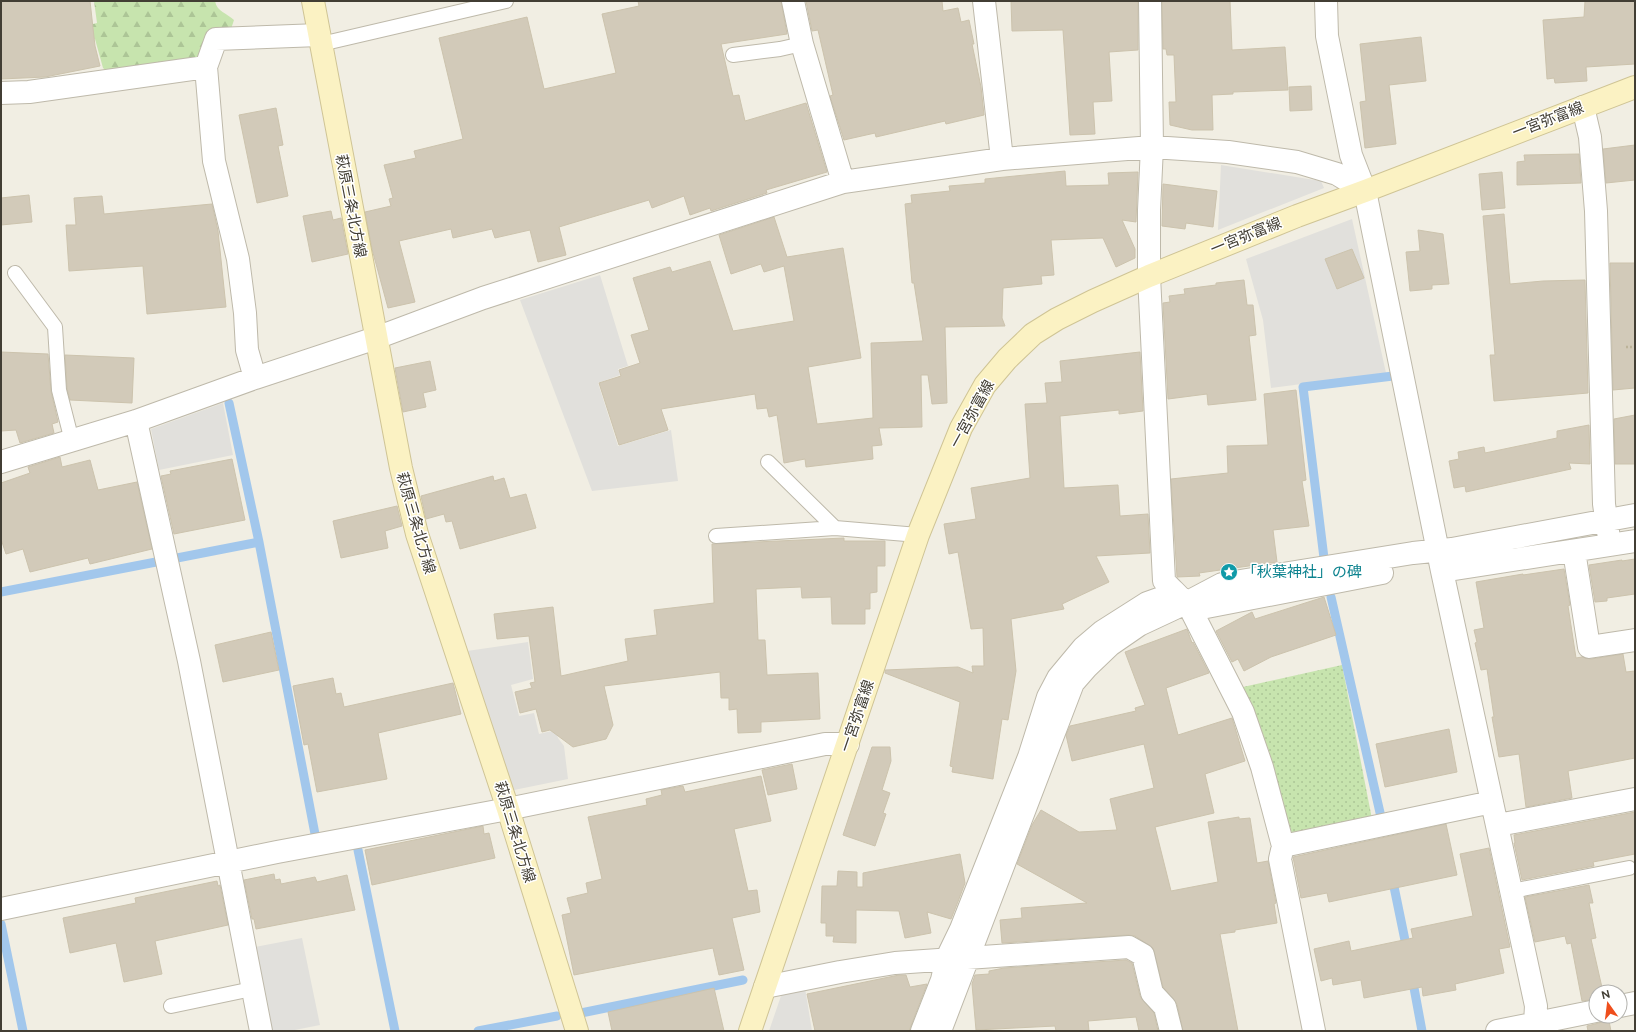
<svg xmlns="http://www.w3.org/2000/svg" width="1636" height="1032" font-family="Figtree,'Noto Sans JP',sans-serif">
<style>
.grass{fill:url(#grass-dots)}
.forest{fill:url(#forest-firs)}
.parking{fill:#e1e0dc}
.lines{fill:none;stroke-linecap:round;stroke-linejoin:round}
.stream{stroke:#a2c7ec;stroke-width:9}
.building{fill:#d2cab9;stroke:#ccc3ad}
.lane-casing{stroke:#beb9aa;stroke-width:16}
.street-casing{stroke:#beb9aa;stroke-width:24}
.secondary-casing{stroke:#cfc495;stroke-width:24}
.path{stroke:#bcb399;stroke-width:2.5;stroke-dasharray:2 2;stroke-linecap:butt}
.lane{stroke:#fff;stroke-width:14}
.street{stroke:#fff;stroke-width:22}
.secondary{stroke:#fbf2c3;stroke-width:22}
.labels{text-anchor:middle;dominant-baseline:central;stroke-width:3;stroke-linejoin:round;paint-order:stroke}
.street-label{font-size:15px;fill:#423e34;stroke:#fff}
.culture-label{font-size:15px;fill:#0d838f;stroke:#fff;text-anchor:start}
</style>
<defs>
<pattern id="grass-dots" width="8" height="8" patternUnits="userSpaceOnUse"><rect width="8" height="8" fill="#c7e4ae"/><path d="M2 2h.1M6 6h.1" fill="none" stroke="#acc596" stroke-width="1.8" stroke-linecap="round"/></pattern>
<pattern id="forest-firs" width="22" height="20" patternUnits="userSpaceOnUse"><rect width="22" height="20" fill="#c7e4ae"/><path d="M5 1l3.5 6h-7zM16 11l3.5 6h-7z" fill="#acc596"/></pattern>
</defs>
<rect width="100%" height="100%" fill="#f1eee3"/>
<path class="grass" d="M1342,665L1372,819L1295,834L1286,828L1269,751L1243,687Z"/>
<path class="forest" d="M94,1H215C217,12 227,13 234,20L230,32L199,61L110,74L103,68L95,39H92L89,25L97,23Z"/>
<path class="parking" d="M1221,165L1321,181L1324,188L1218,230Z
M1352,219L1386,373L1271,388L1263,320L1246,259Z
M600,275L628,366L618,369L620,375L598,383L618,446L671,430L678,481L592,491L520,300Z
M223,403L233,455L159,470L151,429Z
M528,642L533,679L511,685L519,716L534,713L539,734L556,730L558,738L564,746L568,779L514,790L467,651Z
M302,938L320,1025L290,1031H272L255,947Z
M805,988L812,1031H769L782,993Z"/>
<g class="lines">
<path class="stream" d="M229,403L259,542L315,834
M177,558L259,542
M1324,558L1303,387L1393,376
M1,592L156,562
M1331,597L1381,817
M358,850L395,1031
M1392,877L1407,950
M1,924L23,1031
M1412,977L1422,1031
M581,1013L743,980
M478,1031L557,1016"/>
</g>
<path class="building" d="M1,1H90L95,46L100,66L45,77L1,79Z
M638,1H781L787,34L721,44L733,96L739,95L745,121L806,103L827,172L766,190L767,193L711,211L710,208L690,215L684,196L652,208L649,200L559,227L566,255L538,262L530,230L495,238L492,229L453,238L451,229L399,241L415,302L388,308L372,249L365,212L391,206L389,199L393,198L384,165L416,158L414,151L463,139L439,38L527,17L544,89L616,73L602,14L639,6Z
M806,1H942L943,11L958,8L961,22L969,20L974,44H972L981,87L984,115L946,124L945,121L876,137L875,133L844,140L830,96L833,95L818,30L812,31Z
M1011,1H1138V50L1109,52L1112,101L1093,102L1095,134L1070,135L1063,30L1012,31Z
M1162,1H1230L1232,50L1285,47L1288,90L1233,92V94L1212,95L1213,130H1192L1170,125L1169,102H1176L1174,55H1167L1166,49H1163Z
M1585,1H1635V64L1586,67L1587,81L1555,83L1554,78L1547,79L1543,20L1584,17Z
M1421,37L1426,81L1389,85L1396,144L1365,148L1360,102L1366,101L1360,44Z
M1311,86L1312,110L1290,111L1289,87Z
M276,108L283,145L278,146L288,196L257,203L239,115Z
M1635,145V180L1606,183L1603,149Z
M1579,154L1581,183L1517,185V162L1525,161L1524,155Z
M1065,171L1066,186L1109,185L1108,173L1138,172L1136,222L1122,220L1135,249V258L1116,267L1103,238L1051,240L1054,275L1041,276L1042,284L1003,288L1002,318L1005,326L945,327L947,403L932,404L928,375H921L922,427L879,428L882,445L872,446L873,459L806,467L805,459L784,463L777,415L769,417L767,408L757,409L755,394L661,409L668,430L619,445L599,383L621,376L619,370L640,363L631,335L649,330L633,278L670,267L672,272L710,261L733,331L794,321L784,266L764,272L761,264L731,274L719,235L774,217L787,257L843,248L861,358L808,367L817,424L873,418L871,343L923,341L914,283H912L905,204L912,203L911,195L950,191L949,186L985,183V179Z
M1502,172L1505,208L1482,210L1479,174Z
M1163,184L1217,191L1213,227L1186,223L1185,229L1162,226Z
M29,195L32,222L1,225V198Z
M102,196L104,214L212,204L218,231L226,307L147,314L143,266L69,271L66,225H76L74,198Z
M331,211L333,220L341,218L348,254L312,262L303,216Z
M1504,214L1510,284L1543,281L1585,280L1588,393L1494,401L1490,355H1495L1483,216Z
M1418,230L1443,234L1449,284L1432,285V289L1410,291L1406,252L1420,251Z
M1352,249L1364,278L1337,289L1325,259Z
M1610,263H1635V388L1613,390Z
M1244,280L1247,305H1253L1256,335L1249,336L1256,400L1208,405L1207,394L1168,399L1163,303L1170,302L1169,296L1185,294L1184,289L1216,285V283Z
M1,352L48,354L51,391L58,422L52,424L54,433L20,443L16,430L1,431Z
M1140,352L1143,411L1119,414V410L1060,416L1064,488L1118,485L1120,516L1148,514L1150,553L1096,556L1109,582L1062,604L1064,609L1011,619L1016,671L1008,720L1002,719L993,779L952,772L953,767L950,766L960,702L885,673V670L958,667L973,673L972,666H984L983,628L971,629L958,552L949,554L944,524L976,519L971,488L1030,478L1025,404L1047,403L1045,383L1062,382L1060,361Z
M65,355L134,358L132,403L70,400L67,389Z
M430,361L436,390L423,393L426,407L403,412L395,368Z
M1296,390L1306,480L1302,481L1309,526L1273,530L1277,562L1199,573L1200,576L1177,577L1171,479L1228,473L1227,446L1268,445L1264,394Z
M1635,415V464H1615L1614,419Z
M1589,425L1590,464L1569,463L1571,469L1466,492L1465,486L1454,488L1449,461L1459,459L1458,452L1484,447L1485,453L1557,438V431Z
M60,457L62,467L90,460L98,490L137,482L152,549L90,564L88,558L30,572L23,549L6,554L1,539V483L30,473L28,467Z
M232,459L245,520L174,534L161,476L171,474L170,471Z
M493,476L494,481L504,478L510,498L526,494L536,528L460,549L452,521L446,522L444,514L426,519L421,496Z
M397,506L402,526L385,531L388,548L341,558L333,521Z
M844,538V541H885V566H877V592L870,593V609H865V624H832L831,597L802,598L801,587L756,589L758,640H765L767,675L818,673L820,719L761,722V732L738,733L737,709L729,710V698H721L720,672L604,686L613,725L606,739L573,747L550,730L542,732L536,709L520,713L515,692L532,688L530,683L535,682L529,636L497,639L494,614L553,607L561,676L628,661L625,639L657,635L654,610L714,603L712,544Z
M1635,559V594L1607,598V601L1595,602L1589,565L1622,560V561Z
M1564,569L1570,605L1568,606L1576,658L1582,657L1591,659L1623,654L1626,672L1635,671V758L1568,771L1572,798L1526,807L1519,754L1499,757L1492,717H1494L1487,669L1481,670L1475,643L1477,642L1474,630L1484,628L1476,582L1523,574V575Z
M1324,597L1336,635L1271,657L1244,671L1238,659L1232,662L1216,631L1252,612L1255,619Z
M1187,629L1192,643L1193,642L1209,673L1166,688L1178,735L1232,718L1245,761L1205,774L1214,813L1155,827L1171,891L1218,882L1208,822L1239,817V819L1250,818L1257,863L1268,861L1276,903L1274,904L1277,923L1235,930V932L1220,934L1238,1031H1183L1177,1004L1163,987L1153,948L1135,936L1128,935L1002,943L1000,920L1022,918L1021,908L1087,903L1017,864L1032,825L1041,810L1079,832L1117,830L1110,799L1154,788L1144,744L1072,761L1066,735L1070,726L1136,711L1135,708L1145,705L1125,652Z
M271,632L279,670L223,682L215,645Z
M333,678L336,694L341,693L344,707L453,683L461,714L378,733L387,779L317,792L308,744L304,745L293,686Z
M1449,729L1457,772L1385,787L1376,744Z
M872,747H890L891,761L882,790L890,793L883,813L886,814L875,846L843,835Z
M792,764L797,789L768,795L762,770Z
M761,776L771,821L734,829L748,891L757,890L760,912L732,918L744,970L719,975L713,948L574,975L562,915L571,913L567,898L588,893L586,883L602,879L588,817L647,805L646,799L662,795L661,790L683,786L685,792Z
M1635,812V854L1593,862L1594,866L1522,880L1514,843H1515L1514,835Z
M1446,824L1457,875L1329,902L1327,893L1301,898L1293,857Z
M483,826L484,834L489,833L495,858L372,885L365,850Z
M1489,848L1510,947L1499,949L1504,973L1455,984L1456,990L1423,996L1422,987L1364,998L1361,980L1333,985L1332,978L1321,981L1314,949L1349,941L1351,951L1413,938L1411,929L1473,916L1460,854Z
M960,854L965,883L959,899L951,919L927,912L931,933L905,938L899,911L856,910V943L833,942L834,936H826V923H821L822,886H837L838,871L857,872V887H863V873Z
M274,874L275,880L280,879L281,884L315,877L317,882L347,875L355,910L256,929L254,919H252L244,880Z
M217,881L218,886L220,885L228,925L155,941L162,974L124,982L116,943L70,953L63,918L136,903L135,898Z
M1589,885L1593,903H1589L1596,938L1591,939L1603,992H1596V999L1582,1001L1571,943L1567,944L1565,936L1535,942L1525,897Z
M1126,960L1132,963L1140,996L1154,1013L1158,1031H1139L1136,1017L1088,1021L1089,1031H1056L1055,1026L976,1030L972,984L975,975L989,974V971L1004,968Z
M899,975H906L910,987L927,984L909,1031H815L807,994Z
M714,988L724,1031H612L608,1012Z
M1608,1016L1611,1031H1588L1587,1026L1599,1023L1604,1021Z"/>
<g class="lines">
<g class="lane-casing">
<path id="lane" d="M321,44L506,1
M733,55L780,49L802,44
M15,273L55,327L59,390L72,441
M768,462L835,528
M716,536L835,528L918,535
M1512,891L1629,868
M171,1006L252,989"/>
</g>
<g class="street-casing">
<path id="street" d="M793,1L802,44L843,182
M984,1L1002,159
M1150,1L1152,147L1149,210V276L1164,581C1173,591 1183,599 1191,610L1382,573
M1326,1L1327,36L1351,155L1365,191L1442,571L1536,1006L1535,1023L1537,1031
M1,93L29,92L206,67
M1583,107L1590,137L1596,211L1604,504L1610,545
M255,378L247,350L245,313L238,259L214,161L206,67L216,39L319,35
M136,421L189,661L261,1031
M1,462L136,421L255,378L376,338L483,298L843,182L1002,159L1152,147L1228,152L1297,162L1337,174L1365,191
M1574,551L1589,647L1635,640
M1442,571L1635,541
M1191,610L1243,712L1262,767L1283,846L1280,859L1314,1031
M1498,825L1635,799
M1283,846L1492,802
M1,909L277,852L508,809L825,744H848
M765,987L840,972L895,963L1129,947L1143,955L1152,993L1165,1007L1171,1031
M1620,1006L1635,1003
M922,1031L942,980L947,958L961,929L1029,757L1048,697L1058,678L1083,648L1103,631L1147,603L1175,593
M940,1031L1073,683L1087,667L1110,645L1139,625L1186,603L1222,584L1413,553L1452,549L1635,515
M1497,1031L1596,1011"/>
</g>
<g class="secondary-casing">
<path id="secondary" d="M313,1L401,468L417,534L508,809L577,1031
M750,1031L918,535L961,428L985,385L1007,359L1033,334L1057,319L1093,301L1149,276L1297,216L1365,191L1635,87"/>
</g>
<path class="path" d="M1626,347H1635"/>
<use href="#lane" class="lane"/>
<use href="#street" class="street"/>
<use href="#secondary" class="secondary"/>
</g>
<defs>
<g id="sight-disc" transform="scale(0.9)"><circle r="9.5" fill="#0f9aa8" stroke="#fff"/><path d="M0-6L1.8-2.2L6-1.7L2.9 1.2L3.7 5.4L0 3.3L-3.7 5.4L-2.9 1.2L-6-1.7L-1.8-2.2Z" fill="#fff"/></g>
</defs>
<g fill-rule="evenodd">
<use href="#sight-disc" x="1229" y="572"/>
</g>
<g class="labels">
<g class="street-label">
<text transform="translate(1548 120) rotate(-21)">一宮弥富線</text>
<text transform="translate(351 206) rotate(79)">萩原三条北方線</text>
<text transform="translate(1246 236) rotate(-22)">一宮弥富線</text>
<text transform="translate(972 414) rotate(-61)">一宮弥富線</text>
<text transform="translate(416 523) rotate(74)">萩原三条北方線</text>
<text transform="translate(857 716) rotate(-71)">一宮弥富線</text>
<text transform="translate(515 832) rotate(73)">萩原三条北方線</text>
</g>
<g class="culture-label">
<text x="1242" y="572">「秋葉神社」の碑</text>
</g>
</g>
<rect width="1636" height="1032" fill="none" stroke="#423e34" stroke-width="4"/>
<g transform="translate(1608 1004) rotate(346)"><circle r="19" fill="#ffffff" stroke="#b3b2ae"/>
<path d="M0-3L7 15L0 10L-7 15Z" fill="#ef4e1c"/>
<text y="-6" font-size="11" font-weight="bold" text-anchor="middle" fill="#423e34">N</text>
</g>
</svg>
